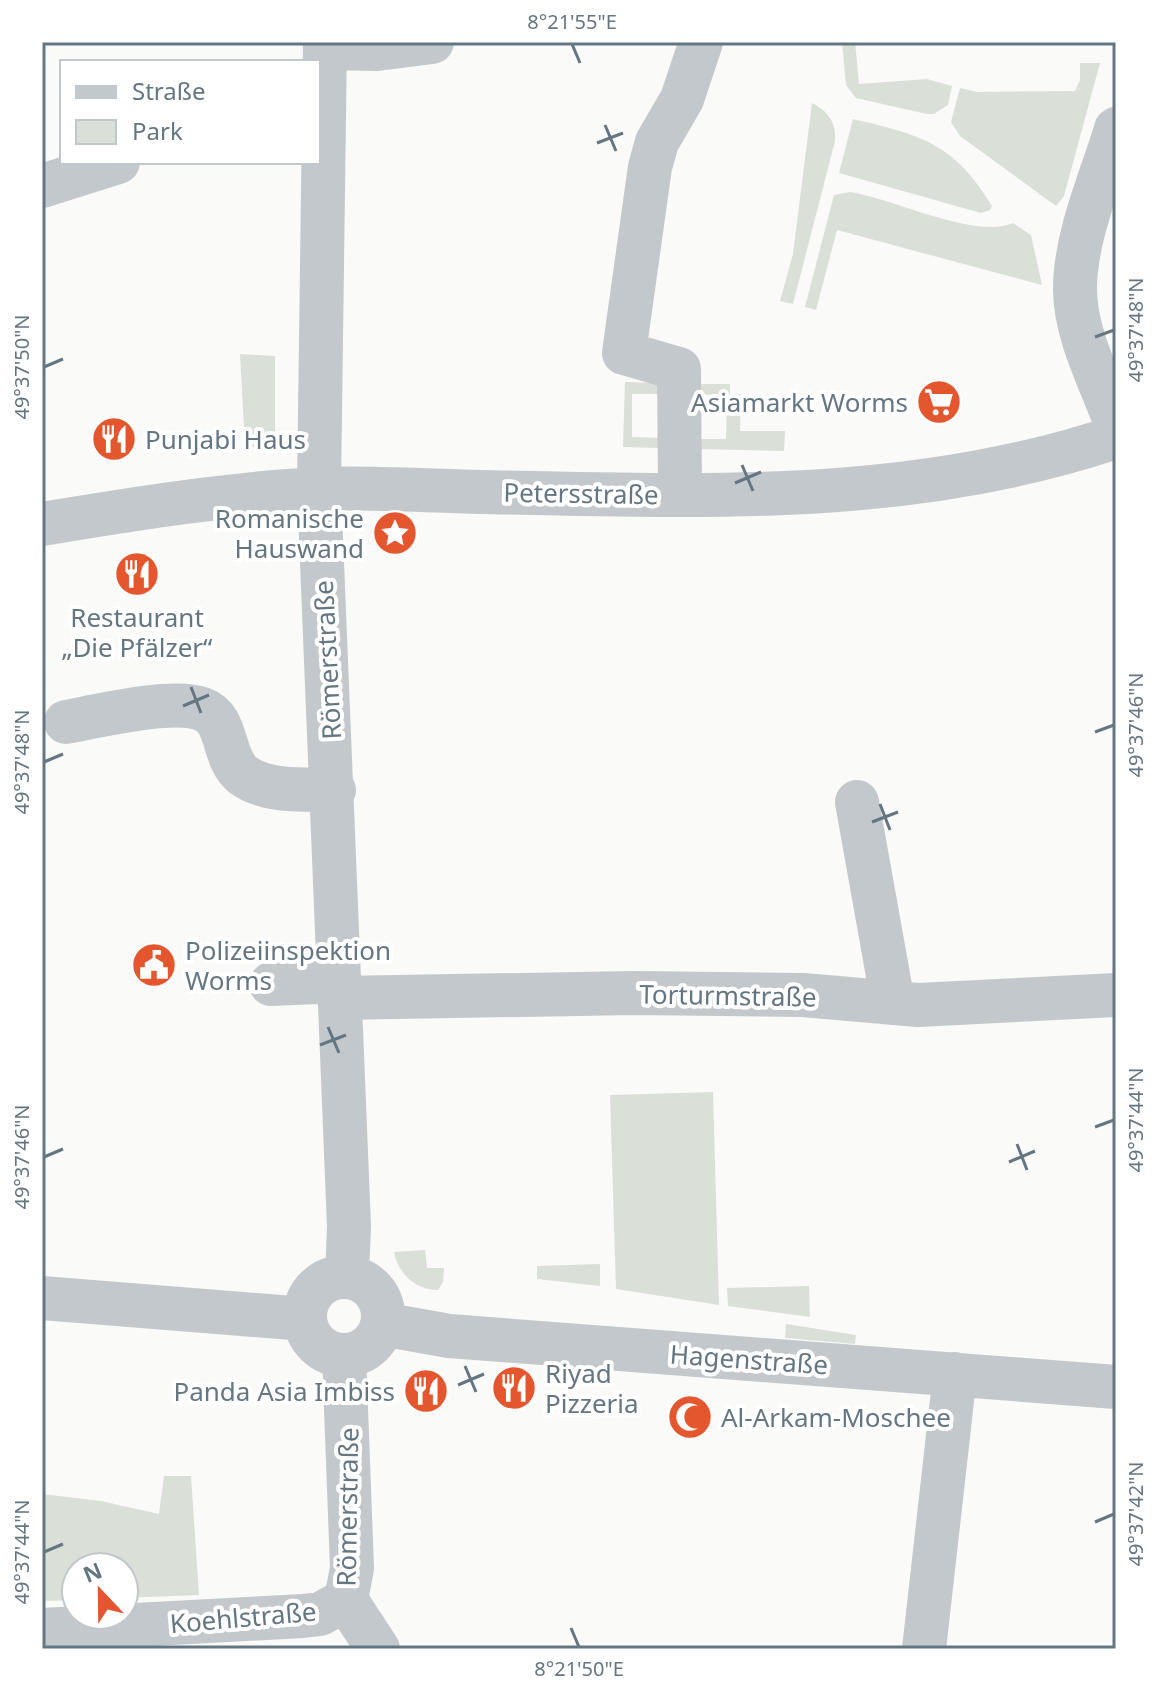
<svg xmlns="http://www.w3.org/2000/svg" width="1158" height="1691" font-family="'Noto Sans',sans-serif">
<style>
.green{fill:#dadfd7}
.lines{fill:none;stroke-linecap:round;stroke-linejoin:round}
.minor{stroke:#c3c8cc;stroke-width:44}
.ticks{fill:none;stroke:#657683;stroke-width:3}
.labels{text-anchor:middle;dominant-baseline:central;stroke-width:8;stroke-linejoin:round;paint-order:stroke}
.poi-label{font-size:26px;fill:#657683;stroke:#fff;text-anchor:start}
.street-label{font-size:26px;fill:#657683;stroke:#fff}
.neatline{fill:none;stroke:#657683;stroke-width:3}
.ticks-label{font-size:20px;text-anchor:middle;fill:#657683}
</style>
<rect width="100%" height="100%" fill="#fafaf8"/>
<path class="green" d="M842,42H855L859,84L927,79L952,86L948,105L934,114H927L856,98L846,85Z
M1080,63H1100L1064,196L1056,206L960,136L951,122L960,88L977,92L1075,91L1080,80Z
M812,103C829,112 836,122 835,141L793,304L780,301L793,254Z
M853,119C921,135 954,143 992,206L990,210L981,213L839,173Z
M850,192C891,198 977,240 1013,223L1031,235L1042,285L837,230L816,310L805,307L834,195Z
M240,354L275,356V440L266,449L245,446Z
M625,382L662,383L661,394H632V437L660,438V448L623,447Z
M699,384H730V394H741L740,431H785L784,451L697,449L698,439H726L727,396L698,394Z
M713,1092L719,1305L616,1289L610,1095Z
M425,1250L427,1268H444L443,1282L438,1290C415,1290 398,1273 394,1252Z
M600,1264V1286L537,1279V1266Z
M809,1286L810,1317L728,1306L727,1288Z
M786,1324L856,1335L855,1344L785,1338Z
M164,1476H191L199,1595L124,1598V1567H76V1600L42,1601V1494L101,1501L159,1514Z"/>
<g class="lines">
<path class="minor" d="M325,42L319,489L349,1226L347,1277
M325,48L377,49L432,42
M1116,129C1101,179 1075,236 1075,289C1075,335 1101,382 1116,424
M42,186L118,162
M680,494L679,369L624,353L650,167L657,142L682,99L701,42
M42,524C133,509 226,494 318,489C372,487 427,491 481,492C697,496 908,507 1116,437
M66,722C98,716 172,698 202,709C230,719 221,758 243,775C267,793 305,789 334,790
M857,802L893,1003
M271,984L340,981
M340,998L634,993L803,995L918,1005L1116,995
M305 1316a39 39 0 1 1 78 0a39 39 0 1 1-78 0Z
M42,1298L305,1319
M382,1324L449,1336L1116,1387
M344,1355L352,1568L346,1600
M346,1600L378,1649
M42,1630L303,1616L320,1614L346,1600
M924,1649L955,1374"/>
</g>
<path class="ticks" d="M572,44L580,63M605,125L616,151M597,143L623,133M1095,337L1114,330M44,367L63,359M742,465L753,491M735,483L761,472M191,687L201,713M183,706L209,695M1095,732L1114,725M44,762L63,754M880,804L890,830M872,822L898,812M328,1027L339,1053M320,1045L346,1035M1095,1127L1114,1120M1017,1144L1027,1170M44,1157L63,1149M1009,1162L1035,1151M465,1366L476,1392M458,1385L484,1374M1095,1522L1114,1514M44,1552L63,1544M571,1628L579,1647"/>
<defs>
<g id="supermarket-disc" transform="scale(2.3)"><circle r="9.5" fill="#e4572e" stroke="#fff"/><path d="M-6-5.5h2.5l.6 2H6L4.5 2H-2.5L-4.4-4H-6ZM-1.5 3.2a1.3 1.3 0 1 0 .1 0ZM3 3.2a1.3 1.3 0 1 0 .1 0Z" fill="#fff"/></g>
<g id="restaurant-disc" transform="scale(2.3)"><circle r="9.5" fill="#e4572e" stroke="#fff"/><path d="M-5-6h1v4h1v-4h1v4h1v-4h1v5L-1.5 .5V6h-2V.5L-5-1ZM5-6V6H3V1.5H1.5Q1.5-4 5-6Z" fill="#fff"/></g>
<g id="sight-disc" transform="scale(2.3)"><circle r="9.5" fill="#e4572e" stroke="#fff"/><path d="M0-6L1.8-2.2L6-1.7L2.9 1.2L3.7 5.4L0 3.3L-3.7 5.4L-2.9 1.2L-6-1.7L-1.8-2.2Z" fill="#fff"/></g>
<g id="civic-disc" transform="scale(2.3)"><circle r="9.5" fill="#e4572e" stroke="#fff"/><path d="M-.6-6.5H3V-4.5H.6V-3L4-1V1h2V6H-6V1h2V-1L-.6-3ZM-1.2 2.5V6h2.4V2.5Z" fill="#fff"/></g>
<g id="mosque-disc" transform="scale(2.3)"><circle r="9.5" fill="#e4572e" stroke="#fff"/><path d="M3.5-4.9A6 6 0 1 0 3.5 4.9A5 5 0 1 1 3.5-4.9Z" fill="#fff"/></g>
</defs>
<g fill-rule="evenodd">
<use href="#supermarket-disc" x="939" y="402"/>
<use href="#restaurant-disc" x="114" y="439"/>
<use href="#sight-disc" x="395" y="533"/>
<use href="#restaurant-disc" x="137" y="574"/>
<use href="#civic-disc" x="154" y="965"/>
<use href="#restaurant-disc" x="514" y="1388"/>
<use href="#restaurant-disc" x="426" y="1391"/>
<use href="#mosque-disc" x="690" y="1417"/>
</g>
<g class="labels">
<g class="poi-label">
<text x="908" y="402" text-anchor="end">Asiamarkt Worms</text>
<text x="145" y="439">Punjabi Haus</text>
<text x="364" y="518" text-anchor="end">Romanische<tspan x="364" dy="30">Hauswand</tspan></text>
<text x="137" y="617" text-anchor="middle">Restaurant<tspan x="137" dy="30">„Die Pfälzer“</tspan></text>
<text x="185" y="950">Polizeiinspektion<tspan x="185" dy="30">Worms</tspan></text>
<text x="545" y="1373">Riyad<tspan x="545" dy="30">Pizzeria</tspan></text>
<text x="395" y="1391" text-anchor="end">Panda Asia Imbiss</text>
<text x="721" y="1417">Al-Arkam-Moschee</text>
</g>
<g class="street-label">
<text transform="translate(581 493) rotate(1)">Petersstraße</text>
<text transform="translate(327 660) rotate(-93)">Römerstraße</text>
<text transform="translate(728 995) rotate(1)">Torturmstraße</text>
<text transform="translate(749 1359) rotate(4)">Hagenstraße</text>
<text transform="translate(347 1507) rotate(-89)">Römerstraße</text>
<text transform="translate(243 1617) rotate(-5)">Koehlstraße</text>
</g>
</g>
<rect width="1158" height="1691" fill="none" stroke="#ffffff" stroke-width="88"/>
<rect x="60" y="60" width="260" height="104" fill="#ffffff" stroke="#c1c8cd" stroke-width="2"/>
<rect x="76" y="86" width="40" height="12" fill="#c3c8cc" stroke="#c1c8cd" stroke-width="2"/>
<text x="132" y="100" font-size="24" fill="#657683">Straße</text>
<rect x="76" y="120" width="40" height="24" fill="#dadfd7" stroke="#c1c8cd" stroke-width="2"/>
<text x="132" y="140" font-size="24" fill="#657683">Park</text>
<g transform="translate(100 1591) rotate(338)"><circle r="38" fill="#ffffff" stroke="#c1c8cd" stroke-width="2"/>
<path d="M0-6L14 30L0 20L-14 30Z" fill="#e4572e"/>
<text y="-12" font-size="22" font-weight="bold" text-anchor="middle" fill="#657683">N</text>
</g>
<rect x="44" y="44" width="1070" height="1603" class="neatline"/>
<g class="ticks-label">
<text x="572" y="29">8°21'55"E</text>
<text transform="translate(1136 330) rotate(-90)" y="7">49°37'48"N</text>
<text transform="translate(22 367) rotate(-90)" y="7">49°37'50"N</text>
<text transform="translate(1136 725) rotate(-90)" y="7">49°37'46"N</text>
<text transform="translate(22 762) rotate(-90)" y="7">49°37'48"N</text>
<text transform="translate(1136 1120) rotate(-90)" y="7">49°37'44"N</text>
<text transform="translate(22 1157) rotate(-90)" y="7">49°37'46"N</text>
<text transform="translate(1136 1514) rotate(-90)" y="7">49°37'42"N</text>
<text transform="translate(22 1552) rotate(-90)" y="7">49°37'44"N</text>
<text x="579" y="1676">8°21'50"E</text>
</g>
</svg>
